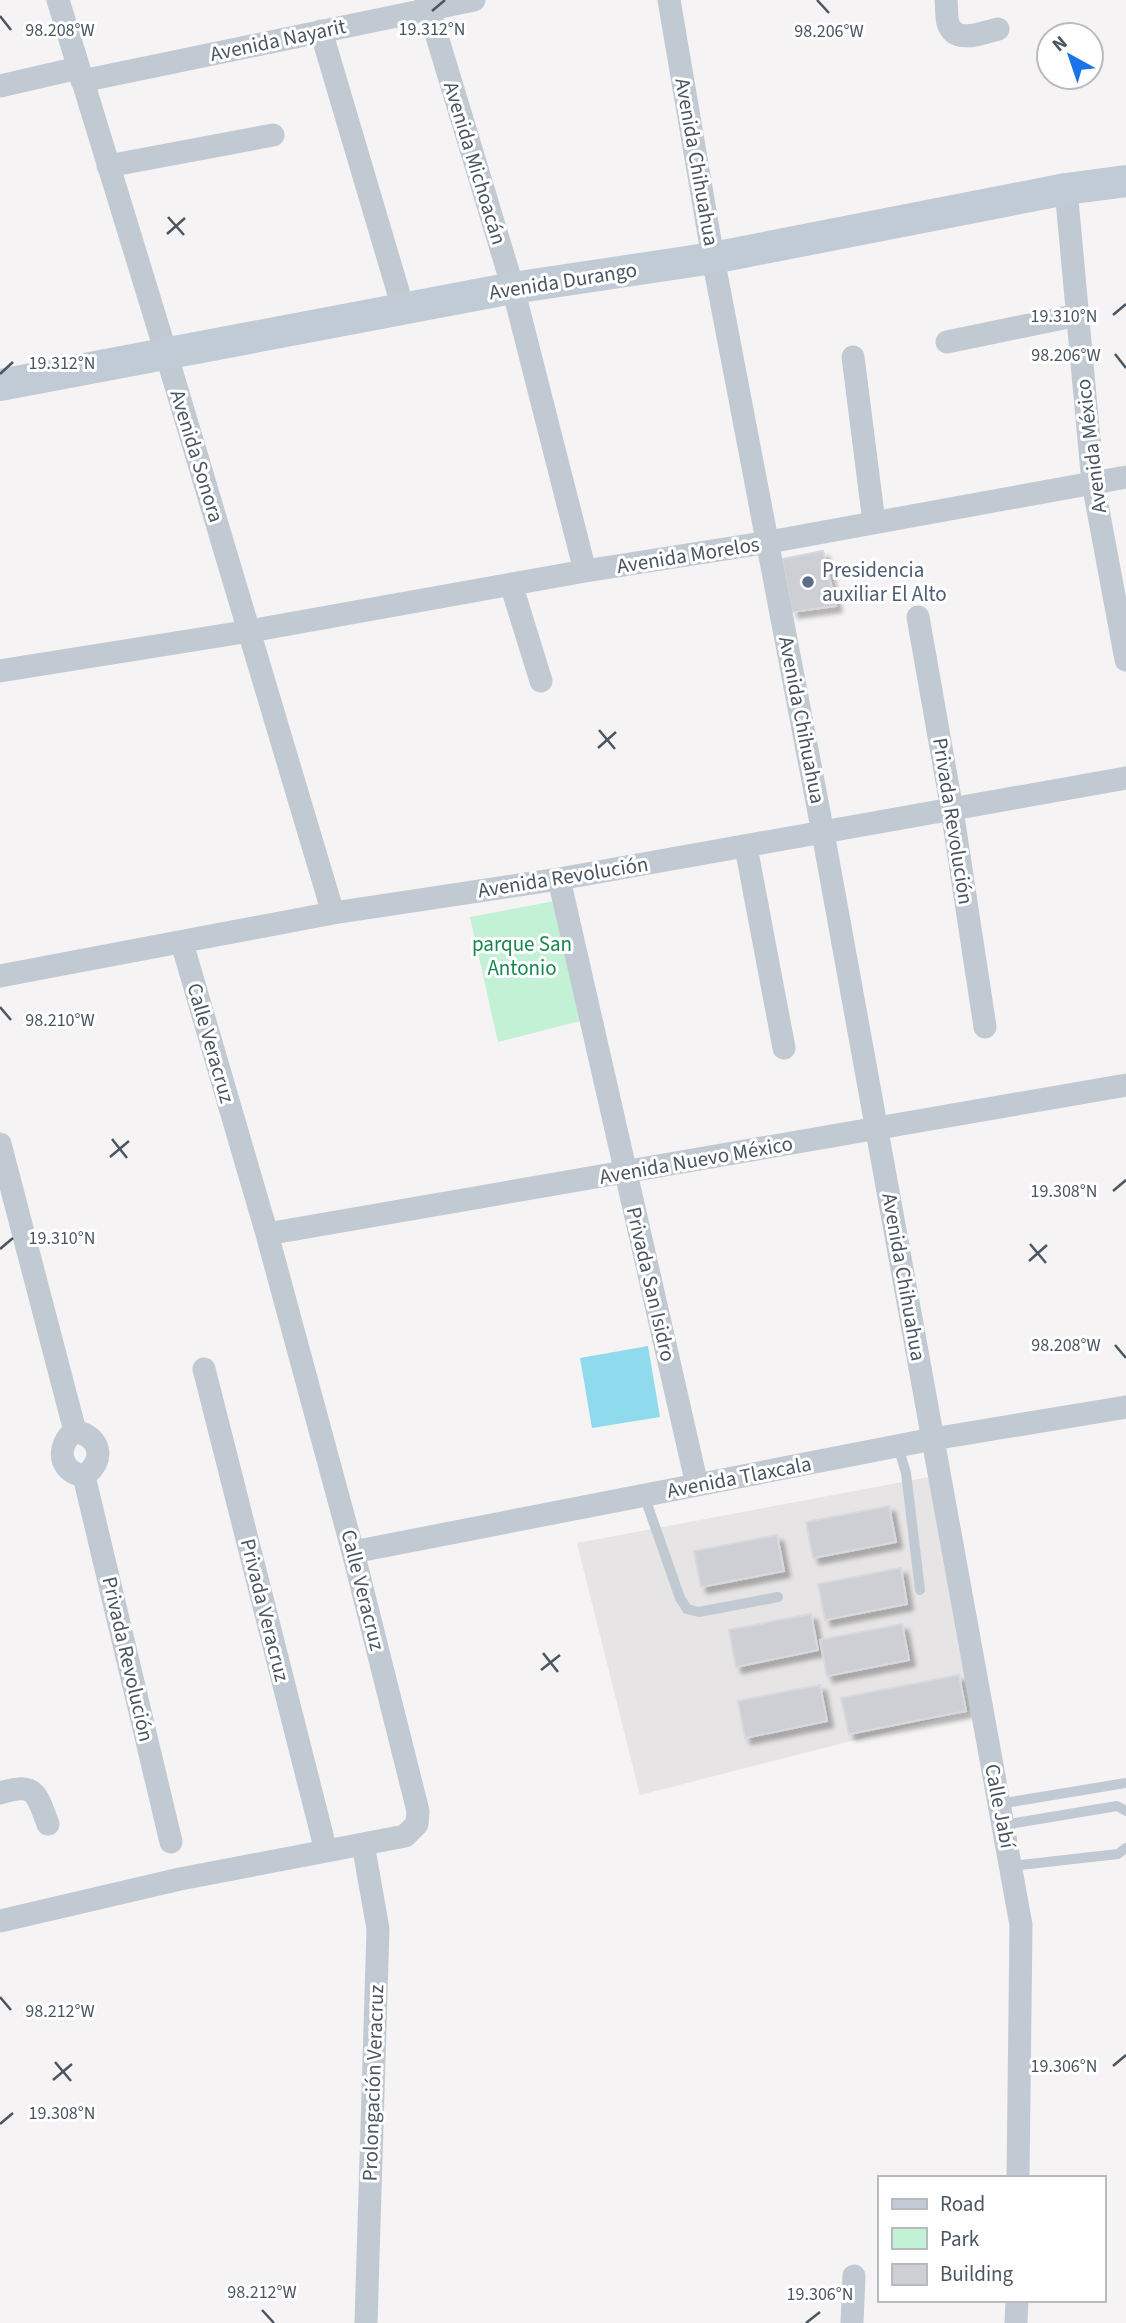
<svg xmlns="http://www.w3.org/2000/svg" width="1126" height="2323" font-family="'Source Sans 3',sans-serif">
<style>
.education{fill:#e6e4e5}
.green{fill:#c3f1d5}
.water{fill:#90daee}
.building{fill:#cdcfd5;stroke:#d7d9de;stroke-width:2;filter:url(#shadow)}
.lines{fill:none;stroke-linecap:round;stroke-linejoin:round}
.lane{stroke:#c1cad2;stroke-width:10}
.street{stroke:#c1cad2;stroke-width:23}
.secondary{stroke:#c1cbd6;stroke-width:32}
.ticks{fill:none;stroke:#4a5661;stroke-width:2.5}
.service-dot{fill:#5c6f8a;stroke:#fff;stroke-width:2.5}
.labels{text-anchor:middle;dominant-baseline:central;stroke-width:6;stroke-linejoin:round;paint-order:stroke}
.street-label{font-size:21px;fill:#4a5661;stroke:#fff}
.service-label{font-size:21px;fill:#4e5e75;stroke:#fff;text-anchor:start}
.park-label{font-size:21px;fill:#17864f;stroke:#fff}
.ticks-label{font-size:18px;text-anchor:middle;fill:#4a5661;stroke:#fff;stroke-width:6;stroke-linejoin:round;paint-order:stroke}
</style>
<defs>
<filter id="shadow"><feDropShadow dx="6" dy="6" stdDeviation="2" flood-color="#0004"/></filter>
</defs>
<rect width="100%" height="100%" fill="#f5f3f3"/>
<path class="education" d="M929,1477L973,1710L640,1795L577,1543Z"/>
<path class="green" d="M555,901L580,1021L498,1042L470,917Z"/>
<path class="water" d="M648,1346L660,1417L592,1428L580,1358Z"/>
<path class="building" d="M823,551L836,606L792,612L782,559Z
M889,1506L896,1542L813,1558L806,1522Z
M777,1535L784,1571L701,1587L694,1551Z
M901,1568L907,1604L825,1620L818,1584Z
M811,1614L818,1650L736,1667L729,1630Z
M902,1624L909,1660L827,1676L820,1640Z
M959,1675L966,1711L849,1734L841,1698Z
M820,1685L827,1721L745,1738L738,1701Z"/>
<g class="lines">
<path class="lane" d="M898,1446L906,1473L920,1590
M644,1495L680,1598L687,1609L699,1612L778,1597
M999,1804L1126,1783
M1003,1825L1117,1806L1126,1811
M1012,1866L1118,1854L1126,1848"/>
<path class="street" d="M58,0L166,353L333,913
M426,0L513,288L585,571
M669,0L713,258L823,833L1021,1925L1018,2178
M946,0C947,7 946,16 948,23C955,45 982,33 998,29
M321,31L403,308
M82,81L474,0
M0,86L78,68
M108,166L273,135
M1066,189L1093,483L1126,660
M947,342L1078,315
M853,357L874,522
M511,584L541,681
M918,617L952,810L985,1027
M0,671L250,631L585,571L769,542L1126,477
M746,847L784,1048
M559,879L697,1485
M0,976L333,913L559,879L1126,778
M0,1144L75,1431
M267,1234L1126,1085
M204,1369L326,1851
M75,1431C101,1437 106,1460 84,1476
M75,1431C55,1446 59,1472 84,1476
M84,1476L171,1842
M353,1552L933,1439L1126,1407
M0,1793C36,1782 36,1793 48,1824
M363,1844L378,1929L366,2323
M0,1921L180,1879L405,1836L417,1824L418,1811L353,1552L267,1234L182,943
M852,2323L854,2276
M1016,2323L1017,2300"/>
<path class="secondary" d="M0,385L513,288L713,258L1066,189L1126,181"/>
</g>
<path class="ticks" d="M817,0L829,13M432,11L445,0M0,16L11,30M168,217L184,235M167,234L185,218M1113,315L1126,304M1115,354L1126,368M0,374L13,362M599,730L615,749M598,748L616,732M0,1007L11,1020M112,1139L127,1158M110,1157L129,1141M1113,1191L1126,1180M1030,1244L1046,1263M0,1249L13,1238M1029,1261L1047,1245M1115,1345L1126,1358M543,1653L558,1672M541,1670L560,1655M0,1997L11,2010M55,2062L71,2081M1113,2066L1126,2055M53,2080L72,2064M0,2124L13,2113M262,2310L274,2323M806,2323L820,2312"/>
<circle class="service-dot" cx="808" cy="582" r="7"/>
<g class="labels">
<g class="street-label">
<text transform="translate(278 40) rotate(-12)">Avenida Nayarit</text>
<text transform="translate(697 162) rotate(80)">Avenida Chihuahua</text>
<text transform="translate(475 163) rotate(73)">Avenida Michoacán</text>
<text transform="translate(563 281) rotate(-9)">Avenida Durango</text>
<text transform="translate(1091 446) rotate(-97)">Avenida México</text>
<text transform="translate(197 456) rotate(73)">Avenida Sonora</text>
<text transform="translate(688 555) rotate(-9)">Avenida Morelos</text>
<text transform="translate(802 720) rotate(79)">Avenida Chihuahua</text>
<text transform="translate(953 821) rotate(81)">Privada Revolución</text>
<text transform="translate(563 877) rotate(-9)">Avenida Revolución</text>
<text transform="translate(211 1043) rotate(74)">Calle Veracruz</text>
<text transform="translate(696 1160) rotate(-10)">Avenida Nuevo México</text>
<text transform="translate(904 1277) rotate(80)">Avenida Chihuahua</text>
<text transform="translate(651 1284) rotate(77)">Privada San Isidro</text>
<text transform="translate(739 1477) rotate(-11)">Avenida Tlaxcala</text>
<text transform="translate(363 1590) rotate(76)">Calle Veracruz</text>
<text transform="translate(265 1610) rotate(76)">Privada Veracruz</text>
<text transform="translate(128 1659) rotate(77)">Privada Revolución</text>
<text transform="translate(1000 1806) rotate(79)">Calle Jabí</text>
<text transform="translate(373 2083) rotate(-88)">Prolongación Veracruz</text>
</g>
<g class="service-label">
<text x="822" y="570">Presidencia<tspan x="822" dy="24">auxiliar El Alto</tspan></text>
</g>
<g class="park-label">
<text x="522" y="944">parque San<tspan x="522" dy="24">Antonio</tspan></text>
</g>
</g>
<g class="ticks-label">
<text x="432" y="35">19.312°N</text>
<text x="60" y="36">98.208°W</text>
<text x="829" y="37">98.206°W</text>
<text x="1064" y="322">19.310°N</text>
<text x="1066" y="361">98.206°W</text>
<text x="62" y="369">19.312°N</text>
<text x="60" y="1026">98.210°W</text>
<text x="1064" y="1197">19.308°N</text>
<text x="62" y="1244">19.310°N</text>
<text x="1066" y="1351">98.208°W</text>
<text x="60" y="2017">98.212°W</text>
<text x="1064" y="2072">19.306°N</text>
<text x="62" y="2119">19.308°N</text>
<text x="262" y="2298">98.212°W</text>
<text x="820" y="2300">19.306°N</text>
</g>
<rect x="878" y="2176" width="228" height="126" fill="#ffffff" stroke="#b7bbc0" stroke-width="2"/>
<rect x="892" y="2199" width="35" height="10" fill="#c1cbd6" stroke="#b7bbc0" stroke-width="2"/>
<text x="940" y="2211" font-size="21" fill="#4a5661">Road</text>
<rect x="892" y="2228" width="35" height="21" fill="#c3f1d5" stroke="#b7bbc0" stroke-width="2"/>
<text x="940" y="2246" font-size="21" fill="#4a5661">Park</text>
<rect x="892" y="2264" width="35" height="21" fill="#cdcfd5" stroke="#b7bbc0" stroke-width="2"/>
<text x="940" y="2281" font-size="21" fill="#4a5661">Building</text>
<g transform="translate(1070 56) rotate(320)"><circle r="33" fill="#ffffff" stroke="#b7bbc0" stroke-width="2"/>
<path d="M0-5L12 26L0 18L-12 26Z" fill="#1a73e8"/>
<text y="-10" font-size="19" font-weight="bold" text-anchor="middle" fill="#4a5661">N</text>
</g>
</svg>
